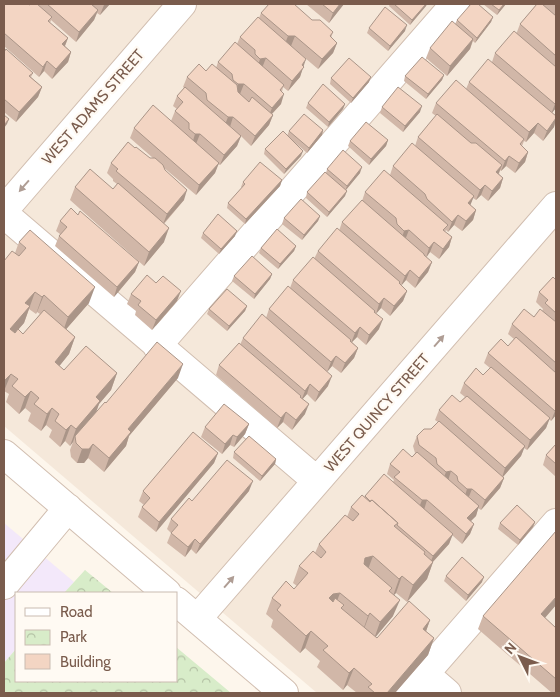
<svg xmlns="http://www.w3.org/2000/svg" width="560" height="697" font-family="Cabin,sans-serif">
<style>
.residential{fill:#f5e8da}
.education{fill:#f3e8fa}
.park{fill:url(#park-crowns)}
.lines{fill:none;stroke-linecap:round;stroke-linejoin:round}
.minor-casing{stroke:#d1beb0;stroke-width:30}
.minor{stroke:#fff;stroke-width:28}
.wall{fill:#d1b7a8;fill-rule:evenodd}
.shaded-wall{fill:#aa9588}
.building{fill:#f3d5c3;stroke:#aa9588}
.oneway{fill:#af9d94}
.labels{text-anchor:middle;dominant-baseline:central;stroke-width:4.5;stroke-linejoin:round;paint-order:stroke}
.street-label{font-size:15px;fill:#7a5c4d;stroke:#fffaf3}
</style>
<defs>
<pattern id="park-crowns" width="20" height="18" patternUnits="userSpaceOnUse" patternTransform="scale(1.25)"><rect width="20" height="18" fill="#d8ecc9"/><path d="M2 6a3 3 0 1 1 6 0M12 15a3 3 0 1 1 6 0" fill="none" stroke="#b4c2a5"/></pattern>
</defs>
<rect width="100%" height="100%" fill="#fdf6ec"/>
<path class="residential" d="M4,4H556V693H317L4,426Z"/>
<path class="education" d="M4,523L74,582L64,593H16V649L4,663Z"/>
<path class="park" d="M85,570L113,593H64Z
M176,647L231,693H4V663L16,649V681H176Z"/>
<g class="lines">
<g class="minor-casing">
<path id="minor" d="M4,210L182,4
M4,214L317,481
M157,346L455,4
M4,454L167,593
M4,585L68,508
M176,601L284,693
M197,619L556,206
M425,674L447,693
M408,693L556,523"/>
</g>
<use href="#minor" class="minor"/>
</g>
<path class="wall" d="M4,4L30,5L31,4H110L100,15L97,13L94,20L76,42L51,20L50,23L68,38L65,46L71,52L68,62L52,79L44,71L39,77L4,46Z
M306,4H344L329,23Z
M390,4H427L426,6L410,25L389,6Z
M483,4H506L497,15Z
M537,4H556V108L552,113L556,116V120L554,127L543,141L534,133L526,142L524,141L522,146L528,152L525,162L515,173L506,166L501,171L500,170L499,174L503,178L500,188L488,201L481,195L476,200L473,198L470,205L476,210L473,220L462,231L454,225L448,232L446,230L445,232L452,237L449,247L439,259L430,252L426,257L432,262L428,272L415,288L406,280L401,285L407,291L403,301L390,316L381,308L376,313L379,329L366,345L357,337L352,342L358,348L354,358L341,373L332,366L327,372L328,386L315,402L307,394L302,399L305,414L292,430L283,422L277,428L216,375L219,365L240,345L243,338L266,318L269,309L290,288L293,280L314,259L318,251L339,231L342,222L362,201L365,192L390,175L393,166L415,146L418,137L436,116L432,113L436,103L466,89L469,82L492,62L495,53L517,32L520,24Z
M261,13L312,20L333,32L331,38L337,43L333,53L318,69L291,46H290L303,66L300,77L288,91L283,87L282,92L281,104L272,114L273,115L269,125L251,146L241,136L237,146L220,165L218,164L215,173L196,195L163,167L165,170L184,200L164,224V242L144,266L70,200L75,187L113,189L117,184L113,181V179L107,173L111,163L135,148L150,158H153L130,138L134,128L171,121L175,111L177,109L173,106L177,96L184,88L183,87L187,77L216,68L218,62L237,44L240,37L259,18Z
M493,17L491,22L475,43L473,41L470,49L447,76L426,58L430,48L455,24L457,20Z
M369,28L405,31L388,51L367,33Z
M4,52L33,73L31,77L42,87L38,97L16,122L4,112Z
M444,75L442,80L426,99L404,81L405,76Z
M331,78L369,82L351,103L330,84Z
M308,103L345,104L343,109L328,127L306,108Z
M382,107L420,112L403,132L380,113Z
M323,130L322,135L307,153L292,140L301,156L284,174L264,154L265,149L287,136L289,131Z
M388,140L386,146L369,165L348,146L350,141Z
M327,169L360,173L346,190L345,196L327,217L306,198L307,192L326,173Z
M282,180L280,186L245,224L227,208L228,203L242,188L241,187L243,182Z
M78,215L139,262L135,272L114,297L55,246L59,236L60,234L56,231L60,221Z
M320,216L318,221L302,240L282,224L284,218Z
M203,233L235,236L219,254L201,238Z
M19,242L89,303L66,329L75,337L69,354L59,366L64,370L117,373L111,390L99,404L96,412L106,403L178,378L129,436L126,446L104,472L88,458L84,463H77L71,457L70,450L73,442L70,446L65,441L60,447L49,437L52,430L46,425L41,431L28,421L31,413L25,408L19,414L6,402L9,394L4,391V261L15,253ZM29,309L36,314L37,312L40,314L23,334L15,333L24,323Z
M296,246L294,251L278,269L259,253L261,248Z
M272,274L270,279L254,299L232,281L234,276Z
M556,280V415L551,421L549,419L546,428L527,450L524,448L521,456L503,477L504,478L500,488L481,510L478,508L476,516L470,521L474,524L470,534L462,544L452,535L449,544L433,562L427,579L407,602L396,593L394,595L393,616L375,637L377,638L430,620L426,631L434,638L428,655L395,693H357L347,685L343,690L317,667L320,661L305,648L300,653L271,627L273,620L266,614L272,598L294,589L297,586L293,583L299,566L315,553L319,544L347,517L351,507L365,496L393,482L394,480L387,474L390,464L412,457L415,453L413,446L417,436L431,429L438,422L435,420L439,410L460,402L465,397L460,393L464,383L483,375L490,368L484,363L488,353L508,346L514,339L508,334L512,324L534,317L542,311L543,309L536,302L539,292Z
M131,294L177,301L152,330L135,315L136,311L127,304Z
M247,306L245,311L227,331L207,314L209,309Z
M249,424L245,434L234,447L230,445L222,454L201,437L205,427Z
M556,444V477L543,465L546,455Z
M234,452L276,459L275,464L260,481L233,458Z
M218,453L214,463L156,532L138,517L142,507L144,505L139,501L143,491Z
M249,491L196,554L191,549L185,557L167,543L171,533L167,529L171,519L192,501Z
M535,522L533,527L518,545L498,529L500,523Z
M446,576L482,582L466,601L444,581Z
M556,605L545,618L556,628V693H552L478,629L483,616Z"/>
<path class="shaded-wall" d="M105,4H110L100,15L104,5Z
M340,4H344L329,23L333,13Z
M426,4H427L426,6L410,25L412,20Z
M504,4H506L497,15L499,10Z
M98,10L94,20L76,42L79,32Z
M493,17L491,22L475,43L477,38Z
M407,25L405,31L388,51L390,46Z
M288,36H295L291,46H284Z
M68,38L64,48L62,44Z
M473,39L470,49L447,76L450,66Z
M337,43L333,53L318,69L322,59Z
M71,52L68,62L52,79L56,69Z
M266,58L262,68L257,69L260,59Z
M306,59L300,77L288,91L292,81L302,65Z
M47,61L44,71L39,77L43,67Z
M444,75L442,80L426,99L428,94Z
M371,77L369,82L351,103L353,98Z
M238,84H244L240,94H234Z
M42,87L38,97L16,122L19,112Z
M284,94L281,104L268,118L272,108Z
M556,102V108L551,114L555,104Z
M345,104L343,109L328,127L329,122Z
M422,106L420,112L403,132L405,126Z
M273,115L269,125L251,146L255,136Z
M228,117H233L230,127H224Z
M556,118L554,127L543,141L547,131Z
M9,119L7,124L4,128V125Z
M538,123L534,133L526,142L529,132Z
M323,130L322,135L307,153L309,148Z
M195,134H200L196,144H192Z
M241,136L237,146L220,165L224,155Z
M388,140L386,146L369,165L371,159Z
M303,151L301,156L284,174L286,169Z
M528,152L525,162L515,173L519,163Z
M509,156L506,166L501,171L505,161Z
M219,163L215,173L196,195L199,185Z
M502,165L498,175L496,172Z
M362,167L360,173L345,191L347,186Z
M503,178L500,188L488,201L492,191Z
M282,180L280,186L245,224L246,219Z
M485,185L481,195L476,200L480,190Z
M187,190L184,200L163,224L167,214Z
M347,191L345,196L327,217L329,212Z
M474,196L470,206L468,203Z
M476,210L473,220L462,231L466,221Z
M458,215L454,225L448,232L452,222Z
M320,216L318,221L302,240L304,235Z
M169,228L164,242L144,266L149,252Z
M409,230L405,240L401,241L404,231Z
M237,231L235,236L219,254L221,249Z
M452,237L449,247L439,259L443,249Z
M434,242L430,252L426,258L429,248Z
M296,246L294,251L278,269L280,264Z
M139,262L135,272L114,297L117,287Z
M432,262L428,272L415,288L419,278Z
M410,270L406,280L401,286L405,276Z
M272,274L270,279L254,299L255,294Z
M95,287L89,303L62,334L68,317Z
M181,291L177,301L152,330L156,320Z
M407,291L403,301L390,316L394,306Z
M35,292L24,323L4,346L10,329L25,303Z
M44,295L37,312L36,314L42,297Z
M384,298L381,308L376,314L379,304Z
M247,306L245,311L227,331L229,326Z
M383,319L379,329L366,345L369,335Z
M360,327L357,337L351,343L355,333Z
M75,337L69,354L49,379L55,362Z
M358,348L354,358L341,373L345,363Z
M336,356L332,366L327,372L331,362Z
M183,364L178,378L129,436L126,446L104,472L109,458L128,429Z
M117,373L111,390L99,404L94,418L75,436L73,442L70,446L76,429L96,397Z
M11,374L4,391V384L5,380Z
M332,376L328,386L315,402L319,392Z
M310,384L307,394L301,401L305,391Z
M31,391L25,408L19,414L25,397Z
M309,404L305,414L292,430L296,420Z
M52,408L46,425L41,431L47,414Z
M556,410V415L551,421L555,411Z
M286,412L283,422L277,428L281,418Z
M550,418L546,428L527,450L530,440Z
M249,424L245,434L234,447L237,437Z
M71,425L65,441L60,447L66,430Z
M233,435L230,445L222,454L225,444Z
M93,444L88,458L84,463H77L82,449Z
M525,446L521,456L502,478L505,468Z
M218,453L214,463L156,532L159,522Z
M276,459L275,464L260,481L262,476Z
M451,471L448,481L442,482L446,472Z
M504,478L500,488L481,510L485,500Z
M253,481L249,491L196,554L200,544Z
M467,489H472L468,499H464Z
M422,500H427L424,510H418Z
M479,506L476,516L464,528L467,518Z
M535,522L533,527L518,545L520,540Z
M474,524L470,534L462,544L466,534Z
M453,534L449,544L429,566L433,556Z
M195,539L191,549L185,557L188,547Z
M373,556L367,572L359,575L365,558Z
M433,562L427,579L407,602L413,585Z
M402,576L396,593L393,596L399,579Z
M484,577L482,582L466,601L468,595Z
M340,593L334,609L329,598L333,594Z
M556,597V605L536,628L541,614Z
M400,600L393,616L374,639L380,622Z
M370,613L364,629L362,633L368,616Z
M430,620L424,637L423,629Z
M311,631L305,648L300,653L306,636Z
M434,638L428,655L395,693H387Z
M354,668L347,685L343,690L349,673Z"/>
<path class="building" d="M4,4H28L30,5L31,4H37L52,17L48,21L68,38L62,44L71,52L56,69L47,61L43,67L4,33Z
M47,4H91L98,10L79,32Z
M269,4H294L312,20H320L333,32L330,36L337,43L322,59L295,36H288L261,13Z
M322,4H340L333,13Z
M394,4H426L412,20Z
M471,4H478L493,17L477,38L457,20Z
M491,4H504L499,10Z
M537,4H542L556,16V56L520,24Z
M385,7L407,25L390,46L369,28Z
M258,17L306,59L302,65L304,67L292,81L266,58L260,59L255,54V50L240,37Z
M452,21L473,39L450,66L430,48Z
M514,31L556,67V102L555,104L495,53Z
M235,42L284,85L280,90L284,94L272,108L244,84H238L233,80L232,74L218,62Z
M6,49L33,73L29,76L42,87L19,112L4,99V52Z
M422,57L444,75L428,94L405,76Z
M349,58L371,77L353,98L331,78Z
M488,59L556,116V118L547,131L538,123L529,132L469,82Z
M199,64L206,71L212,64L237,85L238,92L249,102L252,97L273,115L255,136L233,117H228L207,100L206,93L187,77Z
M456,80L524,139L520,144L528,152L519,163L509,156L505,161L436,103Z
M323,84L345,104L329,122L308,103Z
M185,87L241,136L224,155L200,134H195L189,129V123L175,111L183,102L177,96Z
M398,87L422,106L405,126L382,107Z
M153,105L219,163L199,185L134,128Z
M304,114L323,130L309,148L289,131Z
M437,114L471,143H476L502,165L496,172L503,178L492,191L485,185L480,190L418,137Z
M4,115L9,119L4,125Z
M366,122L388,140L371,159L350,141Z
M283,131L303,151L286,169L265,149Z
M128,142L135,148L136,147L150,158H155L163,165L165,170L187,190L167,214L116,171L118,169L111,163Z
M412,143L474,196L468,203L476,210L466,221L458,215L452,222L427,199L425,194L393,166Z
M343,150L362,167L347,186L327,169Z
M260,162L282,180L246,219L228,203L245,184L243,182Z
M90,169L113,189L118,183L169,228L149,252L75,187Z
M384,170L448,225L443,230L452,237L443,249L434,242L429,248L409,230L404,231L397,224L396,218L365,192Z
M325,172L347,191L329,212L307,192Z
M301,199L320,216L304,235L284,218Z
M362,200L424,254V255L432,262L419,278L410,270L405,276L342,222Z
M71,208L78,215L80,211L139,262L117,287L59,236L67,227L60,221Z
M218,214L237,231L221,249L203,233Z
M337,228L400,282L399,283L407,291L394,306L384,298L379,304L318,251Z
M277,229L296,246L280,264L261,248Z
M30,230L95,287L68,317L44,295L42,297L35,292L25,303L30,306L10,329L15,333L18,329L23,334L44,310L75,337L55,362L64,370L86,346L117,373L96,397L100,401L76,429L71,425L66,430L55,421L59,414L52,408L47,414L34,404L39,398L31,391L25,397L12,386L18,379L11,374L5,380L4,378V261L12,251L19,256L26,248L19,242Z
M252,256L272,274L255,294L234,276Z
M313,257L375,311L374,312L383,319L369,335L360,327L355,333L293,280Z
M147,275L156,283L163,276L181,291L156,320L138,305L141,301L131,294Z
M553,277L556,280V313L545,303L548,300L539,292Z
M288,286L351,340L350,341L358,348L345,363L336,356L331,362L269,309Z
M227,289L247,306L229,326L209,309Z
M524,309L534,317L540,309L556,322V363L512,324Z
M262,314L332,376L319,392L310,384L305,391L243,338Z
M516,337L556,373V410L555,411L488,353L501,339L508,346Z
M157,342L183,364L128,429L131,432L109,458L93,444L89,449H82L76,443L75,436L105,402L106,403Z
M239,343L301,396L300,397L309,404L296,420L286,412L281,418L219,365Z
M491,367L550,418L530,440L464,383L476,368L483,375Z
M452,395L460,402L467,396L525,446L505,468L439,410Z
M224,404L249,424L237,437L233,435L225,444L205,427Z
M439,421L504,478L485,500L472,489H467L458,481L457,476L451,471L446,472L437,464L436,458L419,445L417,436L424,429H431Z
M193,432L218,453L159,522L142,507L150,498L143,491Z
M249,436L276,459L262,476L234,452Z
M556,444V464L546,455Z
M403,449L412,457L417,452L479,506L467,518L474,524L466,534L427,500H422L394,477L400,472L390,464Z
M227,460L253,481L200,544L195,539L188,547L171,533L178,525L171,519L189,498L192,501Z
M384,474L453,534L433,556L397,525L398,523L372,500L370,501L365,496Z
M362,495L370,502L372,500L398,523L394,526L425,552L424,554L433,562L413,585L402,576L399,579L373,556L365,558L364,564L392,588L389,591L400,600L380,622L370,613L368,616L340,593L333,594L329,598L333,602L335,598L344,605L341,608L377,638L409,601L430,620L423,629L434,638L387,693H375L368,687L372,684L354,668L349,673L323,650L328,646L311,631L306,636L277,610L281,605L272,598L286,581L294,589L308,573L299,566L313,551L321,558L326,552L319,544L345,515L353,521L359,514L351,507Z
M517,505L535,522L520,540L500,523Z
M556,531V597L541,614L556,628V679L483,616Z
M462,557L484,577L468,595L446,576Z"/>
<defs><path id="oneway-solid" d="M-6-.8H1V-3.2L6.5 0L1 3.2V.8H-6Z" transform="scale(1.25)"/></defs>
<g class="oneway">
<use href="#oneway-solid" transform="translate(24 186) rotate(131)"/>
<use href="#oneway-solid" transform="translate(439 341) rotate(-49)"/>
<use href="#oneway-solid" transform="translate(229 582) rotate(-49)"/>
</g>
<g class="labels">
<g class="street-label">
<text transform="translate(93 107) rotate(-49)">WEST ADAMS STREET</text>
<text transform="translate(377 413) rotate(-49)">WEST QUINCY STREET</text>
</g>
</g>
<rect width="560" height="697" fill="none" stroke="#7a5c4d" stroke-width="10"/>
<rect x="15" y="592" width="162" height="90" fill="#fffaf3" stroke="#cabbb1"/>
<rect x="25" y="608" width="25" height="8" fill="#ffffff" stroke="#cabbb1"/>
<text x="60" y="617" font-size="15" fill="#7a5c4d">Road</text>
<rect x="25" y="630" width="25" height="15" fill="url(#park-crowns)" stroke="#cabbb1"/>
<text x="60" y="642" font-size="15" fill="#7a5c4d">Park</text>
<rect x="25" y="654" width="25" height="15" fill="#f3d5c3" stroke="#cabbb1"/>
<text x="60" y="667" font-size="15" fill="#7a5c4d">Building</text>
<g transform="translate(520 657) rotate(312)" stroke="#fffaf3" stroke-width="4" paint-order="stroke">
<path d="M0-4L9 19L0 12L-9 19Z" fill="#7a5c4d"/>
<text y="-8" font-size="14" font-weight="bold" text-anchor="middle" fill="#7a5c4d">N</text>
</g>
</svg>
